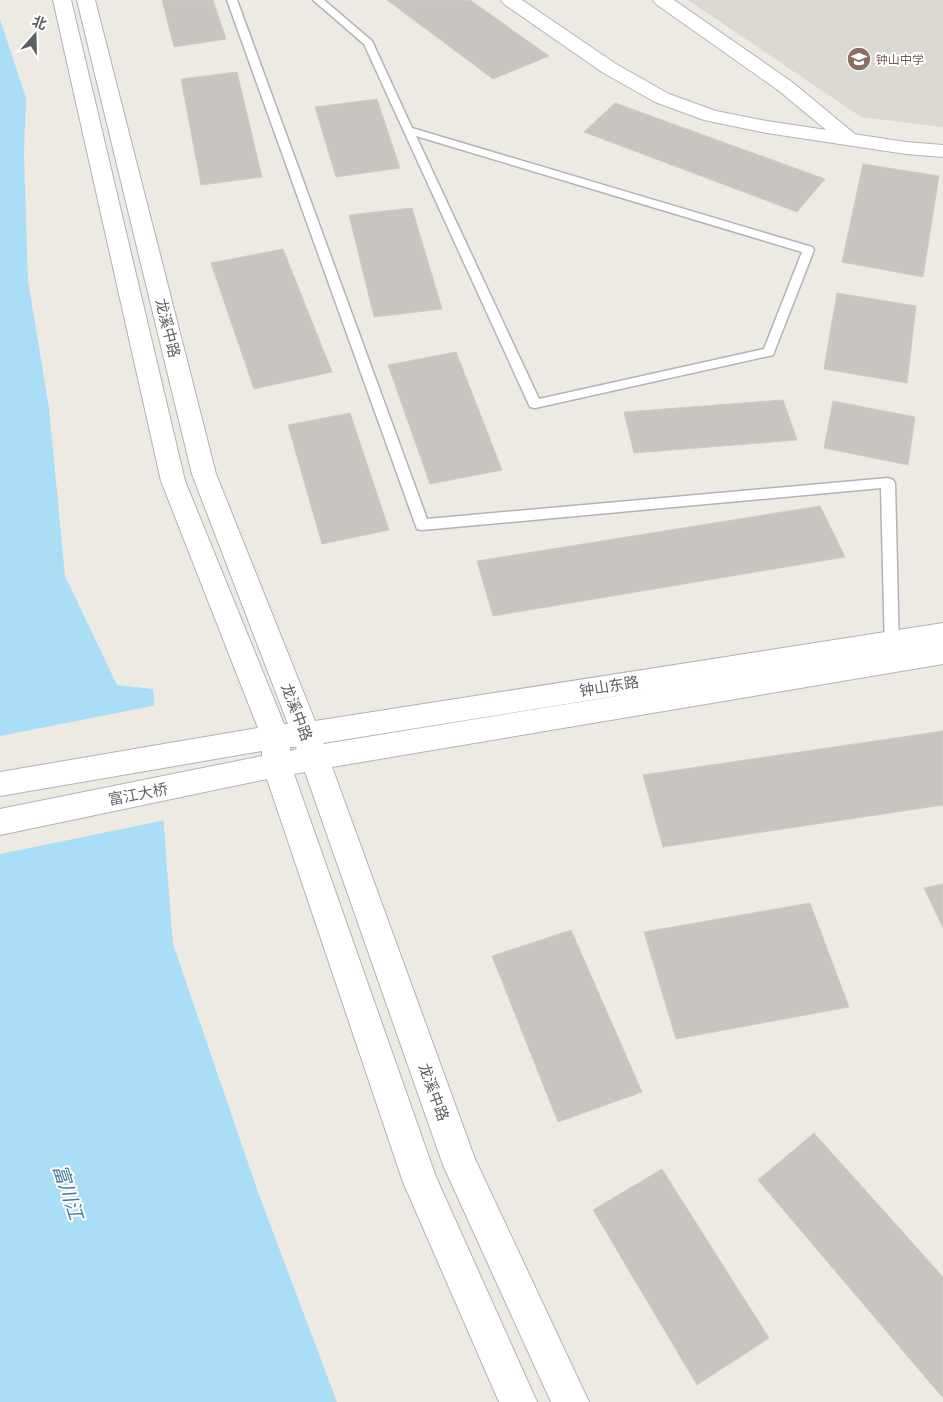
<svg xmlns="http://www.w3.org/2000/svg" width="943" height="1402" font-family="Inter,'Noto Sans SC',sans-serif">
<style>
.education{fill:#dcd8d2}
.water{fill:#aadef6}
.pier{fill:#ede9e3}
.building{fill:#c8c4c0;stroke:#d1cbc2}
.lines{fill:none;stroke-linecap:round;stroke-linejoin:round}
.service-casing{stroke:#b1b4b7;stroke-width:3}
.minor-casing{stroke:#b1b4b7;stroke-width:2}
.tertiary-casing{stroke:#b1b4b7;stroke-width:2}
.secondary-casing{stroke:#b0b3b7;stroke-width:2}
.service{fill:#fff;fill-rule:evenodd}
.minor{fill:#fff;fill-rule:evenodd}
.tertiary{fill:#fff;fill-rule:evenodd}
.secondary{fill:#fff;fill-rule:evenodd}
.labels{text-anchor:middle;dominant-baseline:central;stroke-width:4;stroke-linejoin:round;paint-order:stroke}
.far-education-label{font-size:12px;fill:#785e54;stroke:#fff;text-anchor:start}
.street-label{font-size:15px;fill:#5b5f62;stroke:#fff}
.near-water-label{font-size:19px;font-style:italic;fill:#467a9e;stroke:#fff}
</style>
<rect width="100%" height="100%" fill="#ede9e3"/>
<path class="education" d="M688,0H943V127L861,117Z"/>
<path class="water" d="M0,19L26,98L24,154L28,281L49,408L65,576L117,685L153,689L173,944L259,1195L337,1402H0Z"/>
<path class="pier" d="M157,705L166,820L0,854V736Z"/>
<path class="building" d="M162,0H213L226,39L174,47Z
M387,0H470L549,56L493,79Z
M237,72L262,177L201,185L181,79Z
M377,99L400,168L336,177L315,107Z
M615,103L825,179L797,212L584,132Z
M863,164L939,176L923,277L842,262Z
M412,208L442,309L374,317L349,215Z
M283,249L332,372L254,389L211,263Z
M837,293L916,306L907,383L824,369Z
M456,352L502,470L430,484L388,365Z
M783,400L797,440L634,453L624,412Z
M833,401L915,417L908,465L824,448Z
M350,413L389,530L322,544L288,425Z
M820,506L845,557L493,616L477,561Z
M943,731V805L663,847L643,775Z
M943,884V928L924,888Z
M810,903L849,1007L676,1039L644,932Z
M571,930L642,1092L558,1122L492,956Z
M814,1133L943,1277V1398L758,1180Z
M662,1169L769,1338L697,1385L593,1210Z"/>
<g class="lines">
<g class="service-casing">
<path id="service" d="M227,0H237L427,519L888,478L893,480L895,483L899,650L897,654L892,656L887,654L885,650L881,488L422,530L417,529Z
M313,0H324L372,41L412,128L812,247L814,250L773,355L535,408L530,407L364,44ZM416,136L802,252L764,349L539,399Z"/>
</g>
<g class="minor-casing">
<path id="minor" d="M653,0H674L792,82L856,135L859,139L856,143L849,145L842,143L778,90L656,4Z"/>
</g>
<g class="tertiary-casing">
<path id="tertiary" d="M501,0H522L616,64L669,94L716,111L767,121L906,142L943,145V157L906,154L767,133L704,120L655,102L602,72L504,4Z"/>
</g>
<g class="secondary-casing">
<path id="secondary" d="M53,0H71L185,481L284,724H288L192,474L77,0H95L216,474L315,721L943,623V664L332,767L475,1159L589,1402H551L443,1165L305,772L294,774L436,1177L537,1402H499L403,1182L267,779L0,835V809L262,756V751L0,796V772L258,728L161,481ZM666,688L324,744L323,743ZM290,747H296L297,749L290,751Z"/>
</g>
<use href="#service" class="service"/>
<use href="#minor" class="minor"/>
<use href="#tertiary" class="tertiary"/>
<use href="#secondary" class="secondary"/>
</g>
<defs>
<g id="school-disc" transform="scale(1.25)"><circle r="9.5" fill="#8d6e63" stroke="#fff"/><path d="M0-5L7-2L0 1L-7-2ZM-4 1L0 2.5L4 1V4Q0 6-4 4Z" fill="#fff"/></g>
</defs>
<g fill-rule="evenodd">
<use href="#school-disc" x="859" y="59"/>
</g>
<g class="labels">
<g class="far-education-label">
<text x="876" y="59">钟山中学</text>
</g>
<g class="street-label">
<text transform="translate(168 328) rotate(76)">龙溪中路</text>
<text transform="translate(609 686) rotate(-9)">钟山东路</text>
<text transform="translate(297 712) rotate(69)">龙溪中路</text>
<text transform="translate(138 794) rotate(-11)">富江大桥</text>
<text transform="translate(434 1092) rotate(70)">龙溪中路</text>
</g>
<g class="near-water-label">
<text transform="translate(68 1192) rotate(72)">富川江</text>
</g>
</g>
<g transform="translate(35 35) rotate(20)" stroke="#ffffff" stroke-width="4" paint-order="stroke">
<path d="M0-4L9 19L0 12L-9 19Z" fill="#5b5f62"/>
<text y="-8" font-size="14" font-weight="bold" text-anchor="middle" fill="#5b5f62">北</text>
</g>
</svg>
